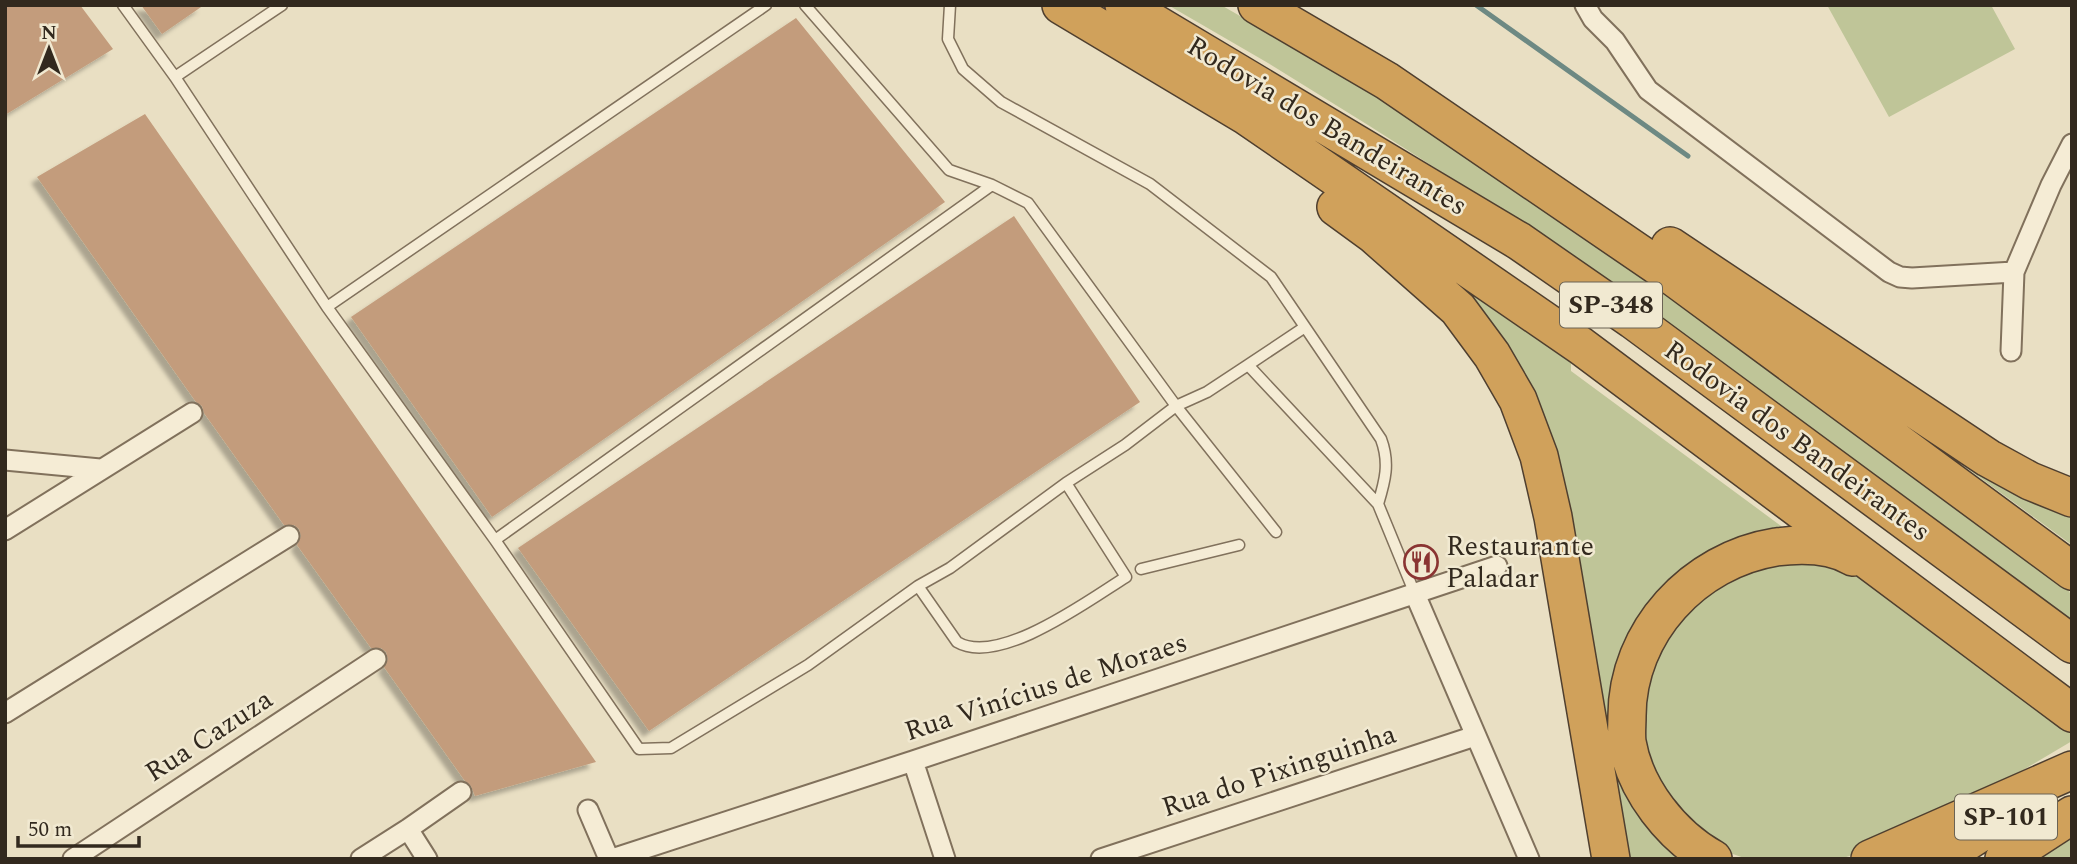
<svg xmlns="http://www.w3.org/2000/svg" width="2077" height="864" font-family="Spectral,serif">
<style>
.green{fill:#bfc598}
.lines{fill:none;stroke-linecap:round;stroke-linejoin:round}
.stream{stroke:#6d8983;stroke-width:5}
.building{fill:#c39c7c;filter:url(#shadow)}
.lane-casing{stroke:#81715c;stroke-width:13}
.street-casing{stroke:#81715c;stroke-width:23}
.highway-casing{stroke:#4f3f2f;stroke-width:40}
.lane{stroke:#f5ecd5;stroke-width:10}
.street{stroke:#f5ecd5;stroke-width:19}
.highway{stroke:#d0a15b;stroke-width:37}
.labels{text-anchor:middle;dominant-baseline:central;stroke-width:5;stroke-linejoin:round;paint-order:stroke}
.shield{fill:#f1e9d1;stroke:#6b6354;stroke-width:2}
.shield-label{font-size:26px;font-weight:bold;fill:#32291e}
.street-label{font-size:28px;fill:#32291e;stroke:#f1e9d1}
.poi-label{font-size:28px;fill:#32291e;stroke:#f1e9d1;text-anchor:start}
</style>
<defs>
<filter id="shadow"><feDropShadow dx="-6" dy="6" stdDeviation="2" flood-color="#0004"/></filter>
</defs>
<rect width="100%" height="100%" fill="#e9dfc3"/>
<path class="green" d="M1168,5H1221L1352,81L1477,160L1579,229L2071,589L2069,592L2072,594V624L1556,248L1459,183L1368,125L1268,63Z
M1827,5H1991L2015,49L1889,117Z
M1444,271L1571,363V371L1796,537L1726,552L1618,697L1698,859H1620L1562,504Z
M1867,395L2072,505V545Z
M1777,553L1853,569L2072,732V741L1971,801L1871,849L1840,859H1747L1730,853L1699,837L1645,764L1641,684L1678,610Z
M2072,835V859H2039Z"/>
<g class="lines">
<path class="stream" d="M1476,5L1688,156"/>
</g>
<path class="building" d="M5,5H80L113,49L5,115Z
M141,5H204L162,34Z
M796,18L945,202L492,517L351,317Z
M145,114L596,762L475,796L471,786L465,781L384,667L388,659L386,652L381,648H371L297,545L301,536L299,529L294,525H284L204,413L202,406L196,402L37,177Z
M1014,216L1140,402L649,731L518,548Z"/>
<g class="lines">
<g class="lane-casing">
<path id="lane" d="M123,5L175,77L327,307L495,540L639,749L671,748L808,665L918,586L950,568L1066,483L1125,445L1176,406L1207,392L1248,365L1378,504L1415,594
M805,5L949,170L992,185L1028,203L1176,406L1276,532
M950,5L948,39L963,69L1001,102L1150,184L1271,277L1305,327L1248,365
M175,77L282,5
M327,307L766,5
M1305,327L1381,439C1390,463 1385,481 1378,504
M495,540L992,185
M1141,569L1239,545
M918,586L957,642C999,667 1089,600 1126,577L1066,483"/>
</g>
<g class="street-casing">
<path id="street" d="M1585,5L1593,19L1615,41L1648,90L1889,272L1900,277L1912,278L2014,272
M2011,351L2014,272L2051,185L2072,144
M5,460L100,469
M5,530L192,413
M1415,594L1529,859
M5,713L289,536
M913,761L945,859
M588,810L609,859
M408,829L427,859
M73,859L376,659
M361,859L408,829L461,792
M612,859L913,761L1497,566
M1101,859L1475,736"/>
</g>
<g class="highway-casing">
<path id="highway" d="M1061,5L1245,115L1581,346L2072,713
M1124,5L1519,241L1633,320L2072,644
M1257,5L1387,81L1668,273L2072,571
M1336,207L1373,234L1458,309L1492,355L1518,400L1539,456L1553,517L1611,859
M1670,246L1988,458L2030,481L2072,498
M1713,859C1672,836 1635,790 1627,742C1626,734 1627,724 1627,716C1627,632 1694,560 1776,547C1800,544 1831,544 1853,557
M1870,859L2072,770
M1940,859L1997,822
M2004,859L2072,815"/>
</g>
<use href="#lane" class="lane"/>
<use href="#street" class="street"/>
<use href="#highway" class="highway"/>
</g>
<defs>
<g id="restaurant-ring" transform="scale(1.75)"><circle r="9.5" fill="#f1e9d1" stroke="#8a3432" stroke-width="1.5"/><path d="M-5-6h1v4h1v-4h1v4h1v-4h1v5L-1.5 .5V6h-2V.5L-5-1ZM5-6V6H3V1.5H1.5Q1.5-4 5-6Z" fill="#8a3432"/></g>
</defs>
<g fill-rule="evenodd">
<use href="#restaurant-ring" x="1421" y="562"/>
</g>
<g class="labels">
<g class="shield">
<rect x="1560" y="282.5" width="102" height="45" rx="5"/>
<rect x="1955" y="794.5" width="102" height="45" rx="5"/>
</g>
<g class="shield-label">
<text x="1611" y="305">SP-348</text>
<text x="2006" y="817">SP-101</text>
</g>
<g class="street-label">
<text transform="translate(1327 126) rotate(31)">Rodovia dos Bandeirantes</text>
<text transform="translate(1797 441) rotate(36)">Rodovia dos Bandeirantes</text>
<text transform="translate(1046 687) rotate(-18)">Rua Vinícius de Moraes</text>
<text transform="translate(209 736) rotate(-33)">Rua Cazuza</text>
<text transform="translate(1279 771) rotate(-18)">Rua do Pixinguinha</text>
</g>
<g class="poi-label">
<text x="1446" y="546">Restaurante<tspan x="1446" dy="32">Paladar</tspan></text>
</g>
</g>
<rect width="2077" height="864" fill="none" stroke="#32291e" stroke-width="14"/>
<g transform="translate(49 49)" stroke="#f1e9d1" stroke-width="5" paint-order="stroke">
<path d="M0-5L12 26L0 18L-12 26Z" fill="#32291e"/>
<text y="-10" font-size="19" font-weight="bold" text-anchor="middle" fill="#32291e">N</text>
</g>
<path d="M18 836v10h121v-10" fill="none" stroke="#32291e" stroke-width="3.5"/>
<text x="28" y="836" font-size="21" fill="#32291e" stroke="#f1e9d1" stroke-width="5" paint-order="stroke">50 m</text>
</svg>
